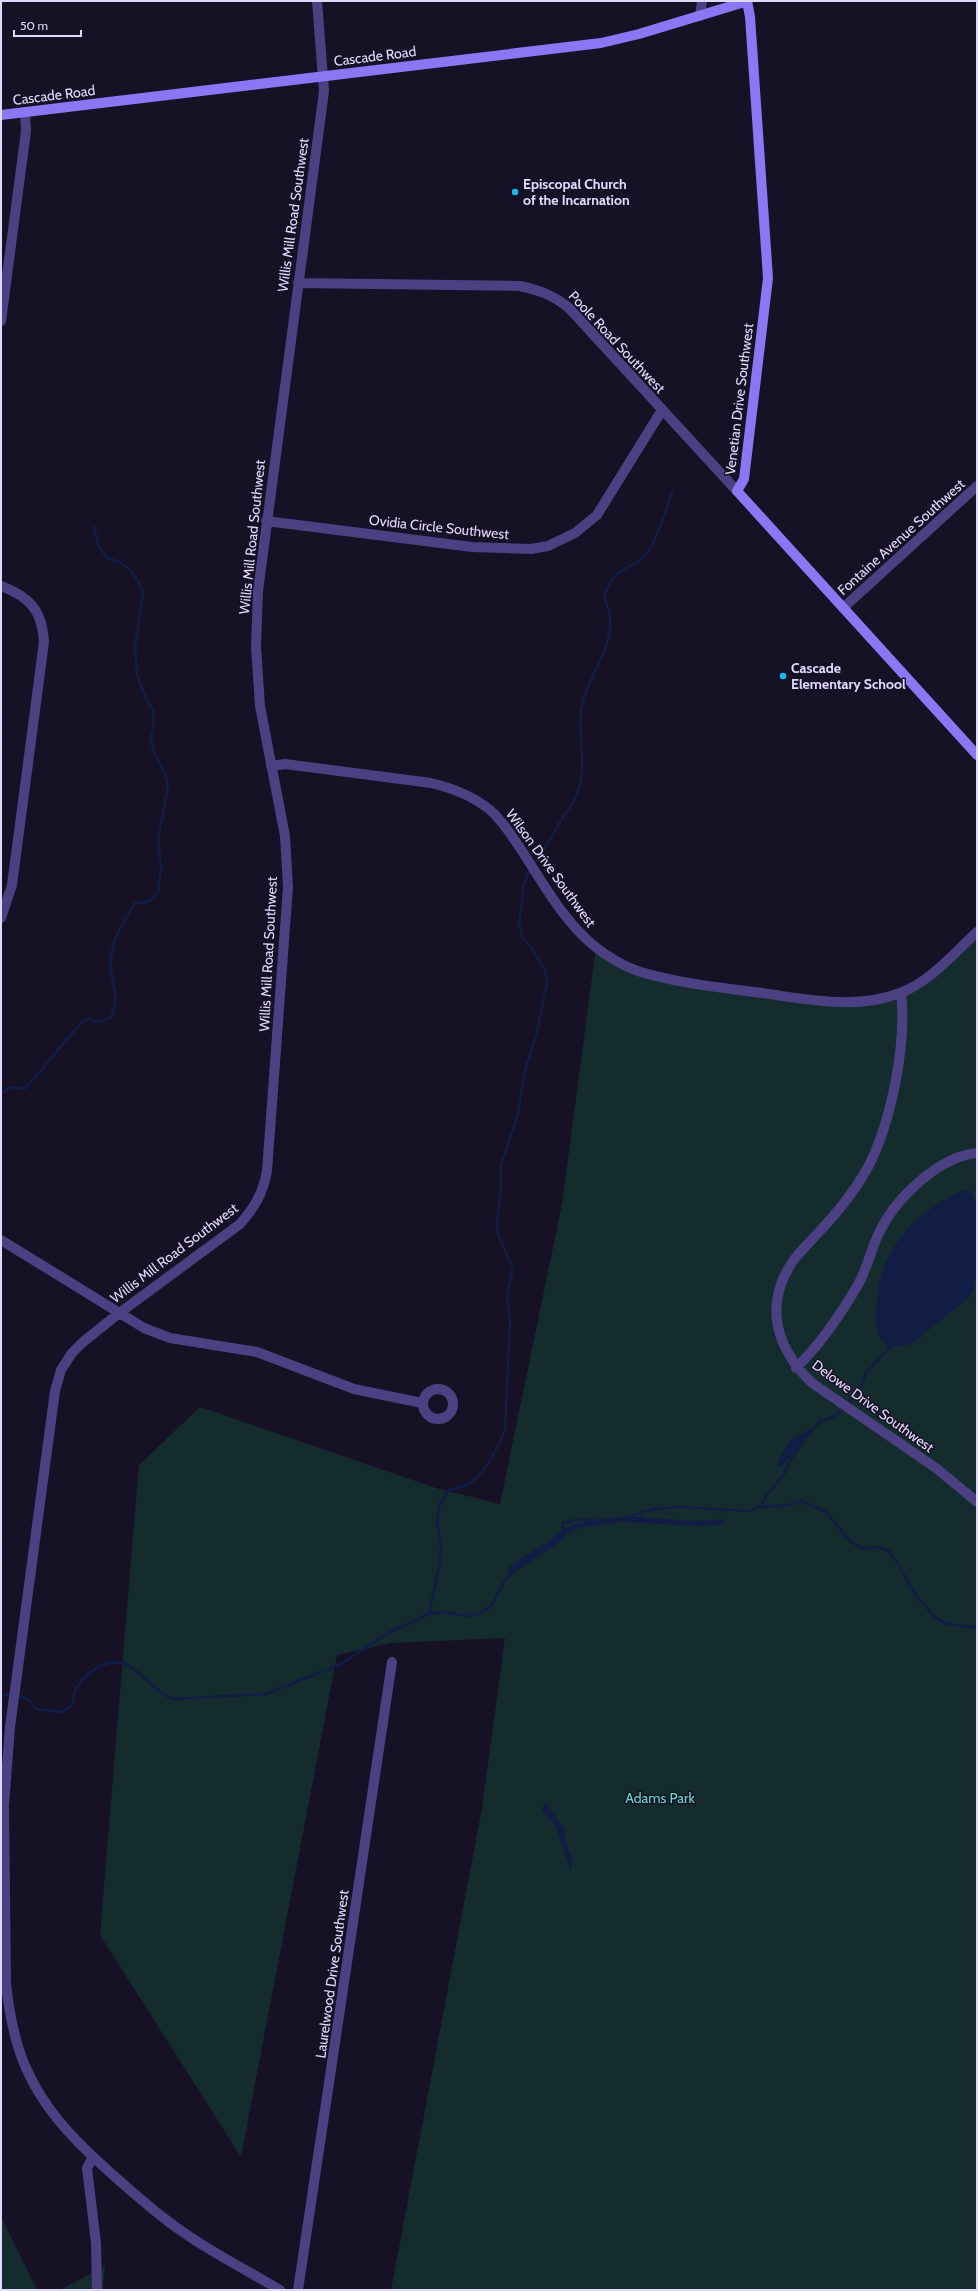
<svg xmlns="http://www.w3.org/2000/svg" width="978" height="2291" font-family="Cabin,sans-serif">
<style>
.green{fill:#152c2f}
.water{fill:#111d45}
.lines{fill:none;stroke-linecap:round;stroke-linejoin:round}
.stream{stroke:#111d45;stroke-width:2.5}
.street{stroke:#4b4081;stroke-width:10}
.secondary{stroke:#8b77f4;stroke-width:10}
.poi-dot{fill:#14baed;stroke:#171126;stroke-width:1.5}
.labels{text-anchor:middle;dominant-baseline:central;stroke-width:3;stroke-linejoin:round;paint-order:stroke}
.street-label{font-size:14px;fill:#e1d9fc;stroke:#171126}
.poi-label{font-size:14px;font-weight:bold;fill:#e1d9fc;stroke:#171126;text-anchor:start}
.park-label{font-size:14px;fill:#6ad7ca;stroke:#171126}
</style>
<rect width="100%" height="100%" fill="#171126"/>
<path class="green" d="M977,933V2290H391L482,1808L505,1638L391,1643L337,1655L241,2157L100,1935L139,1465L200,1407L439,1489L500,1504L562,1204L596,947L630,973L676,984L865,1000L905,995Z
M1,2217L37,2290H1Z
M105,2266L103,2290H60Z"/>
<path class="water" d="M964,1190L971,1191L976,1204L977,1267L973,1289L968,1298L918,1339L908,1345L890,1347C876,1339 875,1324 876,1309C878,1299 878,1286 881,1276C892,1236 927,1206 964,1190Z
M820,1417L821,1422L783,1464L779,1467L777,1466C777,1462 789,1441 793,1439C802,1432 816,1430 820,1417Z
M638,1517L695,1521L724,1519L725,1524L700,1526L624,1522L586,1527L573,1530L509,1573L508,1568C521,1558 535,1550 549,1541C556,1535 562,1530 571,1526C592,1517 616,1518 638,1517Z
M546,1802L564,1829L565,1840L572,1857L571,1871L556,1827L541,1810Z"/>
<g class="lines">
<path class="stream" d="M534,863C545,848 554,833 563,817C569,808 575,801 578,791C587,765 578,739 581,712C586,672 625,641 604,597C614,562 634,573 649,550C659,534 666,508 673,490
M1,1094L11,1087L24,1089C47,1067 63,1040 86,1019L99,1022L111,1017C121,989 110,987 111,962C111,939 124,922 135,903L148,902L158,893L161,866L158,840L168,787L165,774L153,750L151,737L154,724L153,710L146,699L137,674L135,647L143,594L138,581L130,570L120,562L107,558L99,547L94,527
M848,1404L861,1386L866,1373L890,1347
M820,1422L835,1416L844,1408
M761,1507L767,1495L784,1474L789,1462L807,1436
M620,1519L654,1509L681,1507L748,1511L761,1507L788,1505L801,1501L825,1511L851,1542L863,1549L876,1547L889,1551L897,1562L917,1597L935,1617L946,1624L977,1628
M429,1614L440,1561L441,1548L437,1522L439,1506L449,1490C456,1488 464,1487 470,1483C484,1475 500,1445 505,1429L510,1322L507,1295L513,1269L497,1232V1218L501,1192V1165L518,1114L524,1074L536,1036L547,983L545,970L531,947L522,937L519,924L524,884L530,869
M1,1695L12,1694
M17,1695L28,1699L36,1709L62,1712L73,1704C73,1700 74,1695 75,1692C82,1672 112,1654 131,1667C146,1677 155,1691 172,1699L266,1694L341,1664L386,1634L429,1614L443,1612L469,1616L482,1613L492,1604L505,1580L514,1571L563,1538V1523L579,1519L593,1521"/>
<path class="street" d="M700,16L702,1
M298,283L520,286C539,290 553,295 569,308L737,491
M1,321L26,131L25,112
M266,521L472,547L531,549L548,546L575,533L597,515L662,410
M1,586C30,597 42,610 44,642L12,885L1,918
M843,608L977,486
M271,766L285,764L431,783C452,788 472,795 490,810C502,820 511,835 520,848C542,881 562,919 593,945C606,956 625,967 641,972C678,983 716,987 754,992C802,998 854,1011 900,993C930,982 954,953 977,932
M901,993C907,1044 891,1124 867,1169C854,1192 837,1213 819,1232C811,1241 800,1251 793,1261C763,1305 776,1348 812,1383L936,1468L977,1502
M1,1240L144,1328L170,1338L257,1352L354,1389L422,1403
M796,1368C822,1343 841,1314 859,1283C867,1268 871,1250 878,1235C894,1200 937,1157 977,1153
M423 1404a15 15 0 1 1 30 0a15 15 0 1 1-30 0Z
M93,2157L87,2168L96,2243L97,2290
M280,2290C243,2268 203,2248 169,2222C145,2204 124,2185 102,2165C71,2137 43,2107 26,2068C14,2041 9,2012 6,1983L4,1805L10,1727L55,1391L61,1370L72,1353L83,1342L118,1314L240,1224C255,1207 263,1193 267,1171L288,887L285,836L260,706L256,647L258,591L324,91L317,1
M298,2290L392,1662"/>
<path class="secondary" d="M747,1L750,17L768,278L744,479L737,491L977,755
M1,115L601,43L639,34L748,1"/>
</g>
<g class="poi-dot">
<circle cx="515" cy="192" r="4"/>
<circle cx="783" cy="676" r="4"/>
</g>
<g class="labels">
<g class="street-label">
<text transform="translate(375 56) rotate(-7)">Cascade Road</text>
<text transform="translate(54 95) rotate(-7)">Cascade Road</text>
<text transform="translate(293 215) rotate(-82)">Willis Mill Road Southwest</text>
<text transform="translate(617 342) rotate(47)">Poole Road Southwest</text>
<text transform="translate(739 399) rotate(-83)">Venetian Drive Southwest</text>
<text transform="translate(439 527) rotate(6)">Ovidia Circle Southwest</text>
<text transform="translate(252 537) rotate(-84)">Willis Mill Road Southwest</text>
<text transform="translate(901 537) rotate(-42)">Fontaine Avenue Southwest</text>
<text transform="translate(551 868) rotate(54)">Wilson Drive Southwest</text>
<text transform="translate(268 954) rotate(-87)">Willis Mill Road Southwest</text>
<text transform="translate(174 1253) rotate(-37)">Willis Mill Road Southwest</text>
<text transform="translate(873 1406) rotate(36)">Delowe Drive Southwest</text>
<text transform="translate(332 1974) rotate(-82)">Laurelwood Drive Southwest</text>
</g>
<g class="poi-label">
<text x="523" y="184">Episcopal Church<tspan x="523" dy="16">of the Incarnation</tspan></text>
<text x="791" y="668">Cascade<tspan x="791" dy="16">Elementary School</tspan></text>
</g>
<g class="park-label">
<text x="660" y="1798">Adams Park</text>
</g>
</g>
<rect width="978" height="2291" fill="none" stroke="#e1d9fc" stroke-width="4"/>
<path d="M14 30v6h67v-6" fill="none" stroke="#e1d9fc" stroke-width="2"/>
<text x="20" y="30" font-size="12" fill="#e1d9fc" stroke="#171126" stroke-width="3" paint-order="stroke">50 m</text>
</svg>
